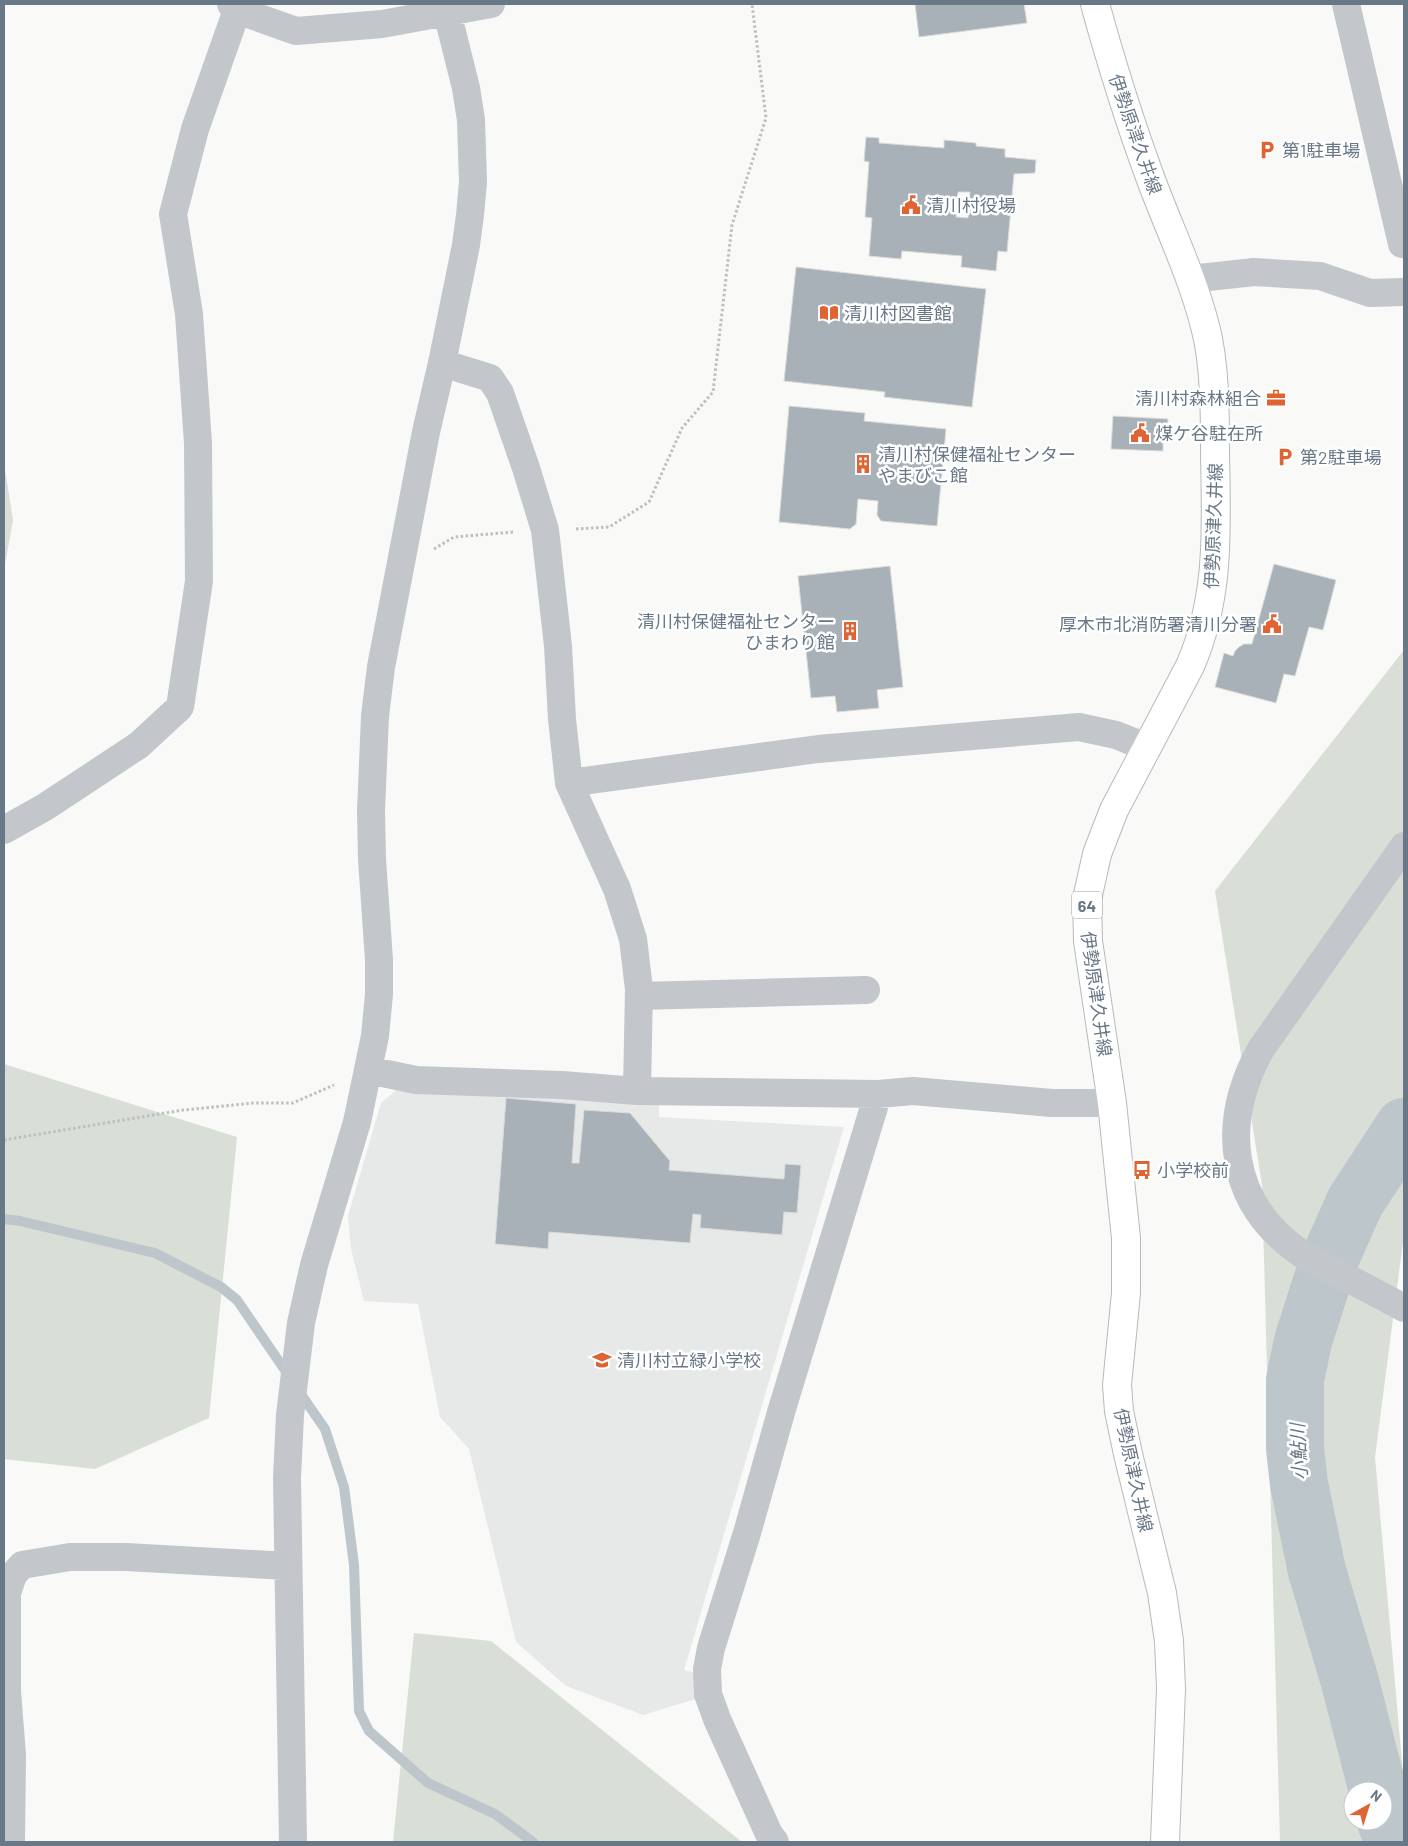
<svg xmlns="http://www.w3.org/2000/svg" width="1408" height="1846" font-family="Barlow,'Noto Sans JP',sans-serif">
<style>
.built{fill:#e7e8e8}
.green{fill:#d9ded6;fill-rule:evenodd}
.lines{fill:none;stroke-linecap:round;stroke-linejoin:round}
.stream{stroke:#bcc6cb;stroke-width:10}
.river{stroke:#bcc6cb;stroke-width:58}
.building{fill:#a9b1b8;stroke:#dbdbd9;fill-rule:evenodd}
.major-casing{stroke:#b6babe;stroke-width:30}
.path{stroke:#bdbfc2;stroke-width:3;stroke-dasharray:2.5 2.5;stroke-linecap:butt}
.minor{stroke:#c3c6ca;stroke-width:28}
.major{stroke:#fff;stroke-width:28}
.labels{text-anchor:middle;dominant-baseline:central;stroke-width:5;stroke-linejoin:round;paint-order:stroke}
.shield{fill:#fff;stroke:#96a0ab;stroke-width:1}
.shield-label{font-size:16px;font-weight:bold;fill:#697887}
.street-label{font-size:18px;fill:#697887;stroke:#fff}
.poi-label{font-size:18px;fill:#697887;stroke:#fff;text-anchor:start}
.water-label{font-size:19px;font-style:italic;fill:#657882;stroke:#fff}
</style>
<rect width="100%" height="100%" fill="#f9f9f7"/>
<path class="built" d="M396,1090L513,1091L659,1102V1117L844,1127L684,1670L696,1673L699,1698L643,1715L566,1686L516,1642L469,1449L440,1417L418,1304L364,1301L351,1249L348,1216L381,1103Z"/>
<path class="green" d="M4,463L13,520L4,570Z
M1404,650V1234L1375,1457L1404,1785V1842H1280L1262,1185L1215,891ZM1353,1791H1383V1821H1353Z
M4,1064L237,1137L209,1418L95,1469L4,1459Z
M414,1633L491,1641L742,1842H393Z"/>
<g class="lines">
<path class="stream" d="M4,1219L20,1221L155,1253L221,1287L237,1300L289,1376
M298,1390L325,1429L344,1487L354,1565L359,1711L369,1731L428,1783L495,1814L533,1842"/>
<path class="river" d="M1378,1791L1350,1682L1317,1571L1299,1484L1295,1448V1380L1303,1341L1328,1263L1355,1202L1404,1127
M1383,1812L1393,1842"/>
</g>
<path class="building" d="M915,4H1024L1027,23L919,37Z
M866,137L879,138V143L944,148V140L976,143V146L1005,149V157L1036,160L1035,173L1014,174L1007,252L998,251L996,271L961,267L962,256L902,251L901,259L869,256L872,218L865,217L869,162L864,161ZM958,192H970L968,218L956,217Z
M796,267L986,289L972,407L884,397L885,392L784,381Z
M789,406L865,413L864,421L946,429L937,526L881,521L877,515L878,501L858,499L856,524L850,529L779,522Z
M1113,416L1168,419L1167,439H1163V451L1111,449Z
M1274,564L1336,580L1323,630L1309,627L1295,676L1284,674L1276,703L1215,687L1224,653L1233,656L1235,651L1239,647L1244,644H1252Z
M890,566L903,687L877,690L879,708L837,712L835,696L811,698L798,576Z
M506,1098L576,1104L572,1163H579L584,1110L630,1113L670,1161L669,1170L784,1179L785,1164L801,1165L797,1213L784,1212L782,1235L700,1228L701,1215L693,1214L690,1243L549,1232L548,1249L495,1244Z"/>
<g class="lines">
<g class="major-casing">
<path id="major" d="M1095,4C1111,62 1129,120 1150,177C1168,226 1192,275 1205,326C1215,363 1215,412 1215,450C1216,526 1221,595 1190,666L1114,810L1097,854L1087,899L1088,941L1112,1103L1126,1238V1293L1117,1385L1119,1411L1128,1454L1162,1593L1169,1641L1171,1689L1165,1842"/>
</g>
<path class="path" d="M576,529L609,527L649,502L682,428L713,392L732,225L766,118L752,4
M434,549L454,537L514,532
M4,1140L183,1110L253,1103H293L334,1085"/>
<path class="minor" d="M231,4L237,10L296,31L382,24L491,4
M1346,4L1402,244L1404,243
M1190,279L1254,272L1320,276L1370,293L1404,292
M442,363L490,378L500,393L526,468L545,530L558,646L562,719L569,783L617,889L633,939L639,989L637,1091
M569,783L818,749L1079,727L1116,735L1146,747
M4,830L45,807L139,745L180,707L199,581L198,443L189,314L173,214L195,129L237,10
M1404,846L1261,1049C1220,1123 1228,1202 1299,1252C1310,1260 1324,1266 1336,1272C1359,1284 1382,1296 1404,1308
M639,996L866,990
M368,1070L416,1080L562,1085L637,1091L878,1094L913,1091L1052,1103H1112
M11,1842L12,1755L7,1691V1593L13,1575L22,1565L70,1557H126L288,1566
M293,1842L287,1478L290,1415L301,1323L314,1265L357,1122L375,1036L379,994V960L372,859L371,811L375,716L381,667L426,432L442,363L466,245L470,215L473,182L471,120L466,88L445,4
M775,1842L769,1834L717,1719L708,1694L707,1669L711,1648L747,1533L782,1409L878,1094"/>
<use href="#major" class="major"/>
</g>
<defs>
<g id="parking-bare" transform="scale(1.5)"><path d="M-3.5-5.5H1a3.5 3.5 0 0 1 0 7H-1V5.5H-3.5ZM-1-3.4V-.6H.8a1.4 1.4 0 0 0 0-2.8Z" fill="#de6433" stroke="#fff" stroke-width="2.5" paint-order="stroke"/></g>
<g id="civic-bare" transform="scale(1.5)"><path d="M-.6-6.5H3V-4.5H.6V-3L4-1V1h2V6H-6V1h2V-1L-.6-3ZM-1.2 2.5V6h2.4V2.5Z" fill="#de6433" stroke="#fff" stroke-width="2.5" paint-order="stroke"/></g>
<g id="library-bare" transform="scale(1.5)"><path d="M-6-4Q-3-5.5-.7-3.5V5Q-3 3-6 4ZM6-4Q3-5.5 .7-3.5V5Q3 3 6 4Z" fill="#de6433" stroke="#fff" stroke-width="2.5" paint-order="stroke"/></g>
<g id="office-bare" transform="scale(1.5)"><path d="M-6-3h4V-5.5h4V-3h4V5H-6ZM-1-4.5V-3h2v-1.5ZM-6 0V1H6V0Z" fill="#de6433" stroke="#fff" stroke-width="2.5" paint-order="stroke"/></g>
<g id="building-bare" transform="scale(1.5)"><path d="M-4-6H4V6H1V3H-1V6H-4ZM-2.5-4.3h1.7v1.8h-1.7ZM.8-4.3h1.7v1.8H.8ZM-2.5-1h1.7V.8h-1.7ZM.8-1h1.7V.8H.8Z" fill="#de6433" stroke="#fff" stroke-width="2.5" paint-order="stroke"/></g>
<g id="bus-bare" transform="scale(1.5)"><path d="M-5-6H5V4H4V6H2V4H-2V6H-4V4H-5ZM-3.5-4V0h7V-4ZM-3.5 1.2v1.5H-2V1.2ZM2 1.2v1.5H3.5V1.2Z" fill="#de6433" stroke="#fff" stroke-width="2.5" paint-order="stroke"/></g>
<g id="school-bare" transform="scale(1.5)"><path d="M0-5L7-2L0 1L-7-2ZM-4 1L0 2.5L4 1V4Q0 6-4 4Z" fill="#de6433" stroke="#fff" stroke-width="2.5" paint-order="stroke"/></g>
</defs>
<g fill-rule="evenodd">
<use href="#parking-bare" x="1267" y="150"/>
<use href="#civic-bare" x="911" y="205"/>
<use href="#library-bare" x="829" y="313"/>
<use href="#office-bare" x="1276" y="398"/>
<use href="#civic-bare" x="1140" y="433"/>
<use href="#parking-bare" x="1285" y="457"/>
<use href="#building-bare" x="863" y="464"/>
<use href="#civic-bare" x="1272" y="624"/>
<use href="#building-bare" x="850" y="631"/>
<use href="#bus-bare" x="1142" y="1170"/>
<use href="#school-bare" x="602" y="1360"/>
</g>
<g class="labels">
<rect class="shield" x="1072" y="891.5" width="30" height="27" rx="4"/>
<g class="shield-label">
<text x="1087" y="905">64</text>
</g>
<g class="street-label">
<text transform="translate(1136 134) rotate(71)">伊勢原津久井線</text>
<text transform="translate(1213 526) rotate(-88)">伊勢原津久井線</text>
<text transform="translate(1097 994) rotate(82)">伊勢原津久井線</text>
<text transform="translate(1134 1470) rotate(78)">伊勢原津久井線</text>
</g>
<g class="poi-label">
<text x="1282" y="150">第1駐車場</text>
<text x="926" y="205">清川村役場</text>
<text x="844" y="313">清川村図書館</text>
<text x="1261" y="398" text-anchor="end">清川村森林組合</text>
<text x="1155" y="433">煤ケ谷駐在所</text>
<text x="878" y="454">清川村保健福祉センター<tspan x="878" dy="21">やまびこ館</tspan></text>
<text x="1300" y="457">第2駐車場</text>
<text x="835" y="621" text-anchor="end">清川村保健福祉センター<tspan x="835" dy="21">ひまわり館</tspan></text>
<text x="1257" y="624" text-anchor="end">厚木市北消防署清川分署</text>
<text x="1157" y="1170">小学校前</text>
<text x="617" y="1360">清川村立緑小学校</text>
</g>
<g class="water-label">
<text transform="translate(1298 1452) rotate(-93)">小鮎川</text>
</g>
</g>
<rect width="1408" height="1846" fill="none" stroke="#697887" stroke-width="10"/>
<g transform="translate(1368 1806) rotate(39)"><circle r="24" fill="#ffffff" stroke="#c3c9cf"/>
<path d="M0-4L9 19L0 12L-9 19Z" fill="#de6433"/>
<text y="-8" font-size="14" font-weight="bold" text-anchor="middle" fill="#697887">N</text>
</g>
</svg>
